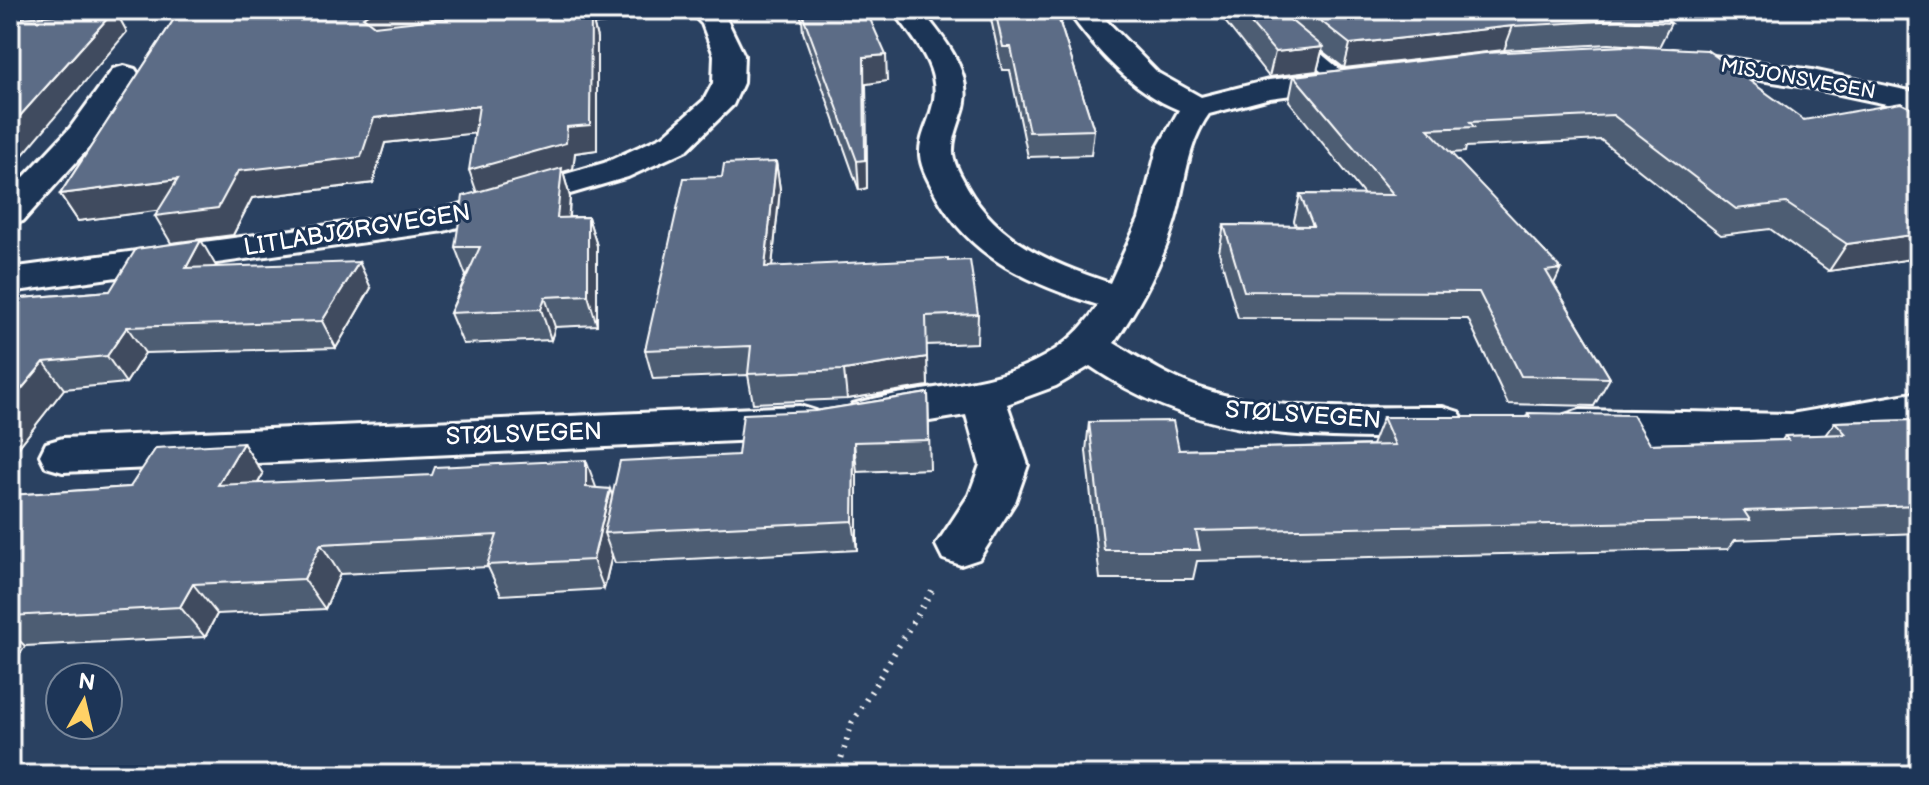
<svg xmlns="http://www.w3.org/2000/svg" width="1929" height="785" font-family="'Balsamiq Sans',sans-serif">
<style>
.lines{fill:none;stroke-linecap:round;stroke-linejoin:round}
.service-casing{stroke:#fff;stroke-width:6}
.minor-casing{stroke:#fff;stroke-width:6}
.path{stroke:#fff;stroke-width:6;stroke-dasharray:2 7;stroke-linecap:butt}
.service{fill:#1d3557;fill-rule:evenodd}
.minor{fill:#1d3557;fill-rule:evenodd}
.wall{fill:#4e5d73;stroke:#fff;stroke-width:2}
.shaded-wall{fill:#404c5e;stroke:#fff;stroke-width:2}
.building{fill:#5b6c86;stroke:#fff;stroke-width:2}
.labels{text-anchor:middle;dominant-baseline:central;stroke-width:6;stroke-linejoin:round;paint-order:stroke}
.far-street-label{font-size:20px;fill:#fff;stroke:#1d3557}
.street-label{font-size:24px;fill:#fff;stroke:#1d3557}
</style>
<rect width="100%" height="100%" fill="#2a4161"/>
<filter id="ink" filterUnits="userSpaceOnUse"><feTurbulence type="fractalNoise" baseFrequency=".0125" numOctaves="2"/><feDisplacementMap in="SourceGraphic" scale="16" xChannelSelector="R" yChannelSelector="G"/><feConvolveMatrix kernelMatrix="1 2 1 2 8 2 1 2 1" color-interpolation-filters="sRGB"/></filter>
<g filter="url(#ink)">
<g class="lines">
<g class="service-casing">
<path id="service" d="M616,10H664L656,15L556,27L548,22L556,17Z
M1250,10H1268L1348,76L1351,80L1348,84H1336Z"/>
</g>
<g class="minor-casing">
<path id="minor" d="M688,10H719L724,14L744,55L743,83L733,105L687,150L628,177L444,231L10,292V268L441,210L604,163L663,136L704,100L713,83L714,55L702,24Z
M893,10H921C942,36 973,71 964,107C960,122 952,137 953,154C954,166 962,177 967,187C998,242 1053,264 1110,283L1139,219L1157,149L1179,110C1134,92 1095,50 1067,10H1096L1158,73L1201,97L1269,80L1353,70L1364,73L1368,79L1364,85L1270,98L1209,114C1186,146 1186,183 1175,220C1162,264 1140,305 1114,343C1142,360 1169,377 1200,388C1276,414 1364,406 1443,407L1459,412L1466,423L1459,434L1443,439C1310,436 1205,445 1090,366L1056,386L1007,404L1028,465L1015,502L979,559L961,565L943,559L936,545L969,495L980,465L966,415L869,431L853,426L847,415L853,404C940,379 1042,393 1098,305C1031,284 971,259 936,195C930,183 921,169 920,155C919,139 928,124 932,108C944,70 913,39 893,10Z
M1672,50L1812,70L1919,93V111L1812,88L1662,65L1657,59L1662,53Z
M124,66L135,69L139,75L94,142L23,221L10,224V192L70,128L113,69Z
M1919,392V422L1791,446L1580,442L1564,437L1557,426L1564,415L1580,410L1791,414Z
M800,406L816,411L823,422L816,433L800,438L63,472L46,467L40,455L46,443L63,438Z"/>
</g>
<path class="path" d="M836,775L852,723L933,589"/>
<use href="#service" class="service"/>
<use href="#minor" class="minor"/>
</g>
<path class="wall" d="M180,10H575L574,12L553,14L554,18L591,14L597,38V150L575,153L573,169L563,172L570,197L569,217H588L597,246V325L555,327L551,340L463,344L450,313L466,276L455,247L477,192L474,133L385,143L373,183L252,198L233,235L171,243L158,210L78,221L60,194Z
M798,10H866L887,81L866,84L867,188L859,190L803,32L802,20Z
M989,10H1059L1062,17L1061,26L1094,130L1091,155L1028,157L1010,70H1002Z
M1216,10H1652L1671,23L1659,47L1609,44L1504,50L1344,68L1322,51L1317,71L1269,77Z
M1485,53L1919,258L1829,271L1770,229L1721,235L1601,140L1466,147L1465,152L1450,153L1561,269L1554,284L1610,378L1594,406L1508,404L1468,319L1238,318L1219,252L1224,225L1296,226L1294,221L1300,194L1364,195L1289,101L1294,76Z
M776,162L780,189L772,267L948,261L978,314L977,343L926,345L928,386L847,399L753,403L748,375L653,379L645,350L722,177Z
M216,266V267L371,288L336,348L145,353L126,383L64,389L10,458V299L110,291Z
M928,393L930,469L857,472V550L615,563L612,555L604,589L501,595L488,567L340,574L325,609L217,614L205,637L25,646L10,670V495L130,487L243,443L263,474L258,483L596,488L612,497L738,455L815,411Z
M1528,413L1650,444L1782,440L1785,436L1825,435L1835,422L1919,420V533L1735,540L1728,549L1197,561L1193,579H1100L1086,451L1089,422L1179,450L1372,445L1383,417H1526Z"/>
<path class="shaded-wall" d="M115,10L127,32L10,170V127Z
M374,10H575L574,12L553,14L557,30L383,34L363,17Z
M591,14L597,38V150L575,153L573,169L563,172L570,197L566,247L557,218L478,196L469,170L567,127Z
M1513,26L1504,50L1344,68L1350,44Z
M1323,47L1317,71L1269,77L1275,52Z
M886,55L887,81L866,84L867,188L859,190L857,161L864,57Z
M479,106L487,132L385,143L373,183L252,198L233,235L171,243L155,216L238,171L374,118Z
M776,162L780,189L769,295L765,267Z
M178,179L194,206L78,221L60,194Z
M588,217L597,246V325L588,295Z
M1919,234V258L1829,271L1847,244Z
M201,240L216,266L202,294L186,268Z
M359,262L371,288L336,348L322,321Z
M545,297L555,327L551,340L541,309Z
M127,327L145,353L126,383L107,356Z
M927,357L928,386L847,399L844,370Z
M44,362L64,389L10,458V403Z
M854,442L857,472V550L853,521Z
M243,443L263,474L240,515L218,485Z
M586,460L597,490L586,487Z
M610,489L620,519L604,533L612,555L604,589L593,560Z
M321,544L340,574L325,609L304,579Z
M193,584L217,614L205,637L180,607Z
M10,632L25,646L10,670Z"/>
<path class="building" d="M115,10L10,127V19Z
M180,10H377H374L363,17L374,26L516,10H547L537,20L591,14L590,125L567,127L566,143L469,170L479,106L374,118L361,157L238,171L218,208L155,216L178,179L60,194Z
M801,10H866L886,55L864,57L865,160L857,161Z
M995,10H1059L1062,17H1058L1094,130L1029,132L1011,47H1003Z
M1239,10H1278L1323,47L1275,52Z
M1307,10H1652L1671,23L1619,20L1513,26L1350,44Z
M1626,46L1707,50L1804,120L1901,103L1919,112V234L1847,244L1786,203L1736,209L1613,115L1470,122L1474,127L1428,129L1561,269L1546,271L1610,378L1521,376L1479,292L1244,291L1224,225L1313,226L1300,194L1394,195L1294,76L1485,53Z
M776,162L765,267L948,258V261L970,260L978,314L926,316L927,357L844,370L748,374L751,346L645,350L684,178L722,177L724,164Z
M562,168L557,218L588,217V295L545,297L541,309L450,313L480,247H455L463,196Z
M201,240L186,268L359,262L322,321L127,327L107,356L44,362L10,403V299L110,291L136,249Z
M928,393L929,440L854,442L853,521L604,533L620,461L738,455L743,414L815,411Z
M1528,413L1633,415L1650,444L1788,440L1785,436L1846,434L1835,422L1919,420V505L1744,511L1750,520L1196,531L1200,550H1104L1089,422L1173,421L1179,450L1395,445L1383,417H1530Z
M243,443L218,485L432,475L435,467L586,460V487L610,489L593,560L487,565L497,535L321,544L304,579L193,584L180,607L10,616V495L130,487L156,448Z"/>
</g>
<g class="labels">
<g class="far-street-label">
<text transform="translate(1798 79) rotate(10)">MISJONSVEGEN</text>
</g>
<g class="street-label">
<text transform="translate(357 230) rotate(-9)">LITLABJØRGVEGEN</text>
<text transform="translate(1303 415) rotate(4)">STØLSVEGEN</text>
<text transform="translate(524 434) rotate(-2)">STØLSVEGEN</text>
</g>
</g>
<rect width="1929" height="785" fill="none" stroke="#1d3557" stroke-width="40"/>
<rect x="20" y="20" width="1889" height="745" fill="none" stroke="#fff" stroke-width="3" filter="url(#ink)"/>
<g transform="translate(84 701) rotate(8)"><circle r="38" fill="#1d3557" stroke="#77869a" stroke-width="2"/>
<path d="M0-6L14 30L0 20L-14 30Z" fill="#ffd166"/>
<text y="-12" font-size="22" font-weight="bold" text-anchor="middle" fill="#ffffff">N</text>
</g>
</svg>
